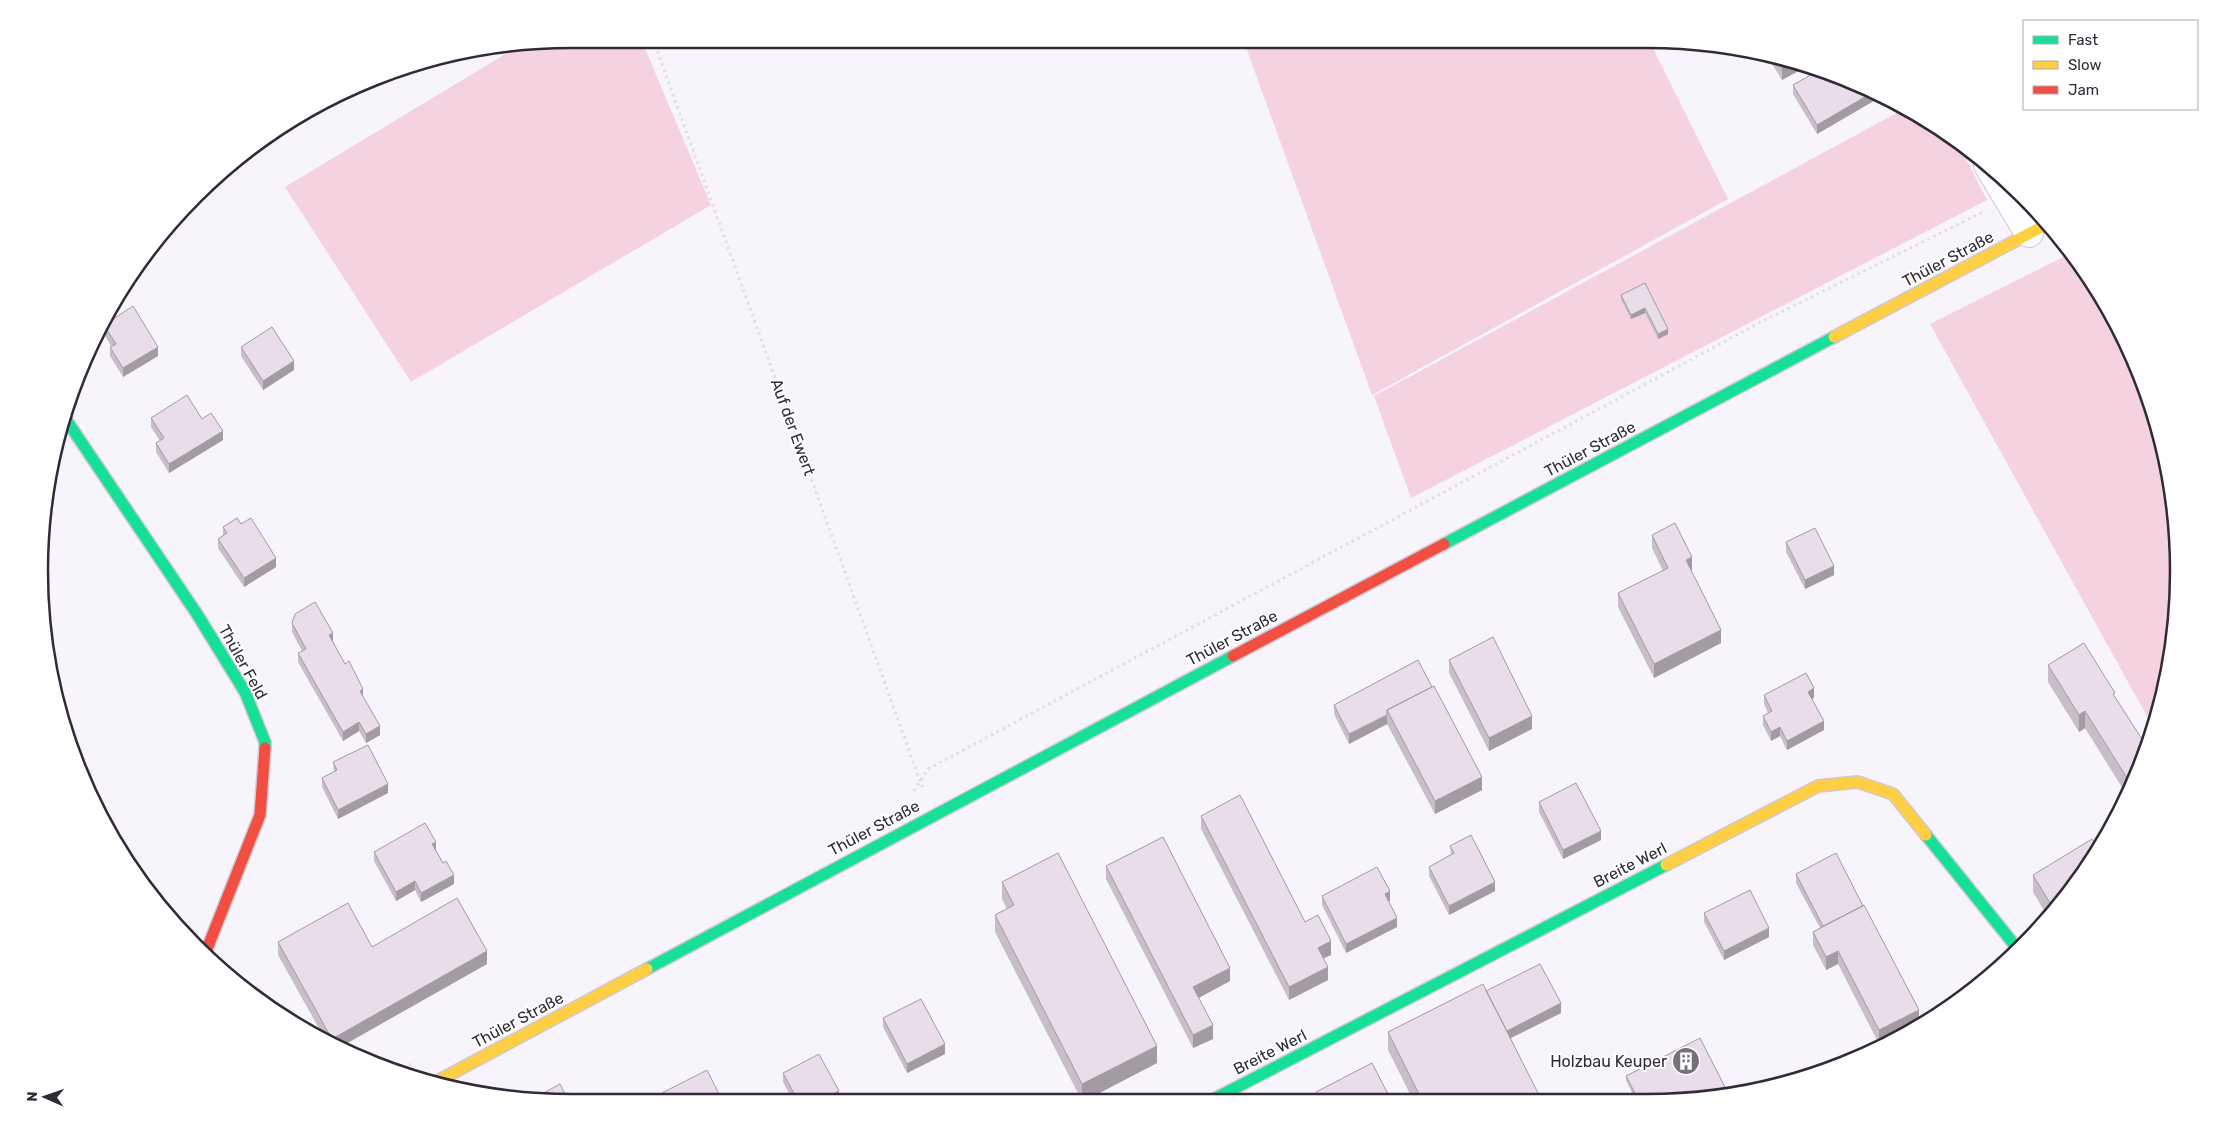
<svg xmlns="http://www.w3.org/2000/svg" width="2218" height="1142" font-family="Rubik,sans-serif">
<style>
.green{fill:#f4d2e0}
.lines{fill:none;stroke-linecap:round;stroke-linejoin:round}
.street-casing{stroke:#cec9d2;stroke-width:30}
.fast-casing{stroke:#cec9d2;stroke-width:14}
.slow-casing{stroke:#cec9d2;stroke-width:14}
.jam-casing{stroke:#cec9d2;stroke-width:14}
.path{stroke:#dfdee1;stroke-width:3;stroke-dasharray:2.5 4;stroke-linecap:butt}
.street{stroke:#fefdff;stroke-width:28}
.fast{stroke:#16e098;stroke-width:11}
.slow{stroke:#ffcf43;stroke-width:11}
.jam{stroke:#f24e42;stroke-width:11}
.wall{fill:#c8bec8}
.shaded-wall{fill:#a29ba2}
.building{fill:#e8dde8;stroke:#a29ba2}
.labels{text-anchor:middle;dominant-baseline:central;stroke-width:4;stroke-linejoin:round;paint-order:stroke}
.street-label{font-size:16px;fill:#312a37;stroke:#fff}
.poi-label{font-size:16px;fill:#312a37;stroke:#fff;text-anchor:end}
.rim{fill:none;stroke:#312a37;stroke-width:2.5}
</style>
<rect width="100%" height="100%" fill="#f8f4fc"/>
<path class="green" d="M571,39H641L711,205L411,382L285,187L522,44Z
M1243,39L1649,40L1728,199L1372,395Z
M1906,108L1956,139L1987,200L1411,498L1374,396Z
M2071,253L2108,305L2151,400L2175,502L2178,606L2161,709L2154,729L1930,324Z"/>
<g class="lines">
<g class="street-casing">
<path id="street" d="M1988,165L2029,233"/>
</g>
<g class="fast-casing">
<path id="fast" d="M63,415L197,614L245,692L265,742V748
M1444,544L1834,337
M1926,835L2017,948
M647,969L1233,656
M1212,1100L1666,865"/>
</g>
<g class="slow-casing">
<path id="slow" d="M1834,337L2049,223
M1666,865L1818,786L1858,782L1893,794L1926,835
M432,1084L647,969"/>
</g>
<g class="jam-casing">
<path id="jam" d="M1233,656L1444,544
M205,954L260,815L265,748"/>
</g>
<path class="path" d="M653,39L923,789
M914,791L928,769L1759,323L1985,211
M398,1072L411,1064"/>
<use href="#street" class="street"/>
<use href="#fast" class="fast"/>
<use href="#slow" class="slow"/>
<use href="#jam" class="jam"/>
</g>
<path class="wall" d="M1772,55L1785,57L1782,80L1772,64Z
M1793,85L1884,95L1817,134L1793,94Z
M1645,283L1668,334L1658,339L1645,313L1631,319L1621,300V295Z
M104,325L158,356L123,377L110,356V347L111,346L104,334Z
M241,347L294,370L263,390L241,356Z
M151,418L202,419L223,440L169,473L156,452V443L160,441L151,427Z
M241,524L276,567L244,587L218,548V539L223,535V527Z
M1652,535L1692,570H1691L1721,643L1654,678L1618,607V593L1663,571L1652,548Z
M1786,542L1834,575L1805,589L1786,552Z
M292,623L333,642L363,697L380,735L366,743L359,731L343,741L298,662V653L302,651L292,632Z
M1449,660L1532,729L1489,751L1449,673Z
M2048,665L2115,697L2147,747L2128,797L2085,728L2079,732L2048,682Z
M1432,687L1482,790L1435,814L1387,724L1349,744L1334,714V705Z
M1764,695L1814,698L1812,699L1824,730L1787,750L1780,736L1771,741L1763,725V716L1768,713L1764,704Z
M333,762L388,793L338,819L322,787V778L334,772Z
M1539,802L1601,840L1563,859L1539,812Z
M1201,816L1305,922L1331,955L1324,958L1328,980L1289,1000L1201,829Z
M1450,846L1495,891L1449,915L1429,876V867L1451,855Z
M2097,847L2049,919L2033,892V875Z
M436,850L454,884L421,902L415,890L396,901L374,861V852Z
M1106,866L1230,981L1198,998L1213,1039L1193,1048L1106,879Z
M1796,874L1919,1023L1879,1044L1838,964L1826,970L1813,945V932L1820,928L1796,883Z
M1002,882L1157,1063L1084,1101H1082L995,932V915L1007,909L1002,899Z
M1322,896L1390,901H1388L1397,927L1346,953L1322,905Z
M1704,913L1769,937L1724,960L1704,922Z
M278,942L487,964L335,1048L327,1043L278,955Z
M1486,991L1561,1013L1510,1038L1541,1099L1413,1100L1388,1050V1032Z
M883,1018L945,1054L907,1073L883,1027Z
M783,1073L839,1100L837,1101H793L783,1082Z
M1626,1076L1717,1099H1635L1626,1080Z
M1316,1092L1391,1100H1316Z
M662,1093L723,1102H662Z"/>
<path class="shaded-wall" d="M1794,60L1808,66L1782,80V67Z
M1875,91L1884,95L1817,134V125Z
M1645,308V313L1631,319V315Z
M1668,329V334L1658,339V334Z
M158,347V356L123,377V368Z
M294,361V370L263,390V381Z
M223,431V440L169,473V464Z
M1692,557V570L1686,573V560Z
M276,558V567L244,587V578Z
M1834,566V575L1805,589V580Z
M1721,630V643L1654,678V664Z
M333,633V642L329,635Z
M1814,688V698L1808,701V692Z
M363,689V698L360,691Z
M2085,711V728L2079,732V715Z
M1387,715V724L1349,744V734Z
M1532,716V729L1489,751V738Z
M1824,721V730L1787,750V741Z
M359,722V731L343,741V732Z
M380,726V735L366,743V734Z
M1780,727V736L1771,741V732Z
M1482,777V790L1435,814V801Z
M388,784V793L338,819V810Z
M1601,831V840L1563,859V850Z
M436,842V851L432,844Z
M454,875V884L421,902V893Z
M415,881V890L396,901V892Z
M1495,882V891L1449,915V906Z
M1390,891V901L1385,903V894Z
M1397,918V927L1346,953V944Z
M1769,928V937L1724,960V951Z
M1331,941V955L1318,961V948Z
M487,951V964L337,1049L332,1046V1039Z
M1838,951V964L1826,970V957Z
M1328,967V980L1289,1000V987Z
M1230,968V981L1193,1001V987Z
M1561,1003V1013L1503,1042V1033Z
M1919,1010V1023L1879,1044V1030Z
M1213,1025V1039L1193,1048V1035Z
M945,1044V1054L907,1073V1064Z
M1157,1046V1063L1084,1101H1082V1084Z
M839,1091V1100L837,1101H819Z"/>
<path class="building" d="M1775,55L1785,57L1794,60L1782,67Z
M1819,70L1875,91L1817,125L1793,85Z
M1645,283L1668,329L1658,334L1645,308L1631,315L1621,295Z
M133,306L158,347L123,368L110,347L116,344L104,325Z
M272,327L294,361L263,381L241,347Z
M187,395L202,419L211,413L223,431L169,464L156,443L164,438L151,418Z
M237,518L241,524L251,518L276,558L244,578L218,539L227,533L223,527Z
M1675,523L1692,557L1686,560L1721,630L1654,664L1618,593L1668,568L1652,535Z
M1815,528L1834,566L1805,580L1786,542Z
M315,602L333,633L329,635L345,664L349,661L363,689L360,691L380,726L366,734L359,722L343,732L298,653L306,649L292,623L295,614Z
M1493,637L1532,716L1489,738L1449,660Z
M2084,643L2115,693L2113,694L2147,747L2132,786L2085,711L2079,715L2048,665Z
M1418,660L1432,687L1387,710V715L1349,734L1334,705Z
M1806,673L1814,688L1808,692L1824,721L1787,741L1780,727L1771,732L1763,716L1772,711L1764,695Z
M1434,686L1482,777L1435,801L1387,710Z
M368,745L388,784L338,810L322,778L337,770L333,762Z
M1576,783L1601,831L1563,850L1539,802Z
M1240,795L1305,922L1318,915L1331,941L1318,948L1328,967L1289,987L1201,816Z
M425,823L436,842L432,844L443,863L446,861L454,875L421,893L415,881L396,892L374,852Z
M1471,835L1495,882L1449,906L1429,867L1454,853L1450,846Z
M1163,837L1230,968L1193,987L1213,1025L1193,1035L1106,866Z
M2092,839L2097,847L2055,911L2033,875Z
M1058,853L1157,1046L1082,1084L995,915L1014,905L1002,882Z
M1836,853L1863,906L1823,926L1796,874Z
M1377,867L1390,891L1385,894L1397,918L1346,944L1322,896Z
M1750,890L1769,928L1724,951L1704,913Z
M457,898L487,951L332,1039L278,942L348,903L372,947Z
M1864,905L1919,1010L1879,1030L1838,951L1826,957L1813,932Z
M1540,964L1561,1003L1507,1031L1486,991Z
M1483,984L1541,1099L1422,1100L1388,1032Z
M921,999L945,1044L907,1064L883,1018Z
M1700,1038L1729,1095L1717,1099H1638L1626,1076Z
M819,1054L839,1091L819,1101H798L783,1073Z
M1372,1063L1391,1100H1319L1316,1092Z
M707,1070L723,1102H666L662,1093Z
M560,1084L569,1102H536L529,1101Z"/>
<defs>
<g id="building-disc" transform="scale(1.4375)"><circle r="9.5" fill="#77717c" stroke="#fff"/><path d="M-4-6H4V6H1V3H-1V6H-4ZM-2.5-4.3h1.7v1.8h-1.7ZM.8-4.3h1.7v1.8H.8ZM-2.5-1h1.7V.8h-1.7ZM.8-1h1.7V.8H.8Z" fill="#fff"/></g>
</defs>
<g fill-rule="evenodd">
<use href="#building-disc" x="1686" y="1061"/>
</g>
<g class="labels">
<g class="street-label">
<text transform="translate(1948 259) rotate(-28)">Thüler Straße</text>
<text transform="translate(793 427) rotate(70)">Auf der Ewert</text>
<text transform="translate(1590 449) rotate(-28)">Thüler Straße</text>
<text transform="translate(1232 638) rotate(-28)">Thüler Straße</text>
<text transform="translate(243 662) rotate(61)">Thüler Feld</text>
<text transform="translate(874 828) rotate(-28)">Thüler Straße</text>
<text transform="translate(1630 865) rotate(-27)">Breite Werl</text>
<text transform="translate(518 1020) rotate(-28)">Thüler Straße</text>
<text transform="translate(1270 1052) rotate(-27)">Breite Werl</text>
</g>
<g class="poi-label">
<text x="1667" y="1061">Holzbau Keuper</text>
</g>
</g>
<path d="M0 0H2218V1142H0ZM571 48H1647A523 523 0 0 1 2170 571V571A523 523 0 0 1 1647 1094H571A523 523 0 0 1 48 571V571A523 523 0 0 1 571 48Z" fill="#fff" fill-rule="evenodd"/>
<path class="rim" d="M571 48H1647A523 523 0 0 1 2170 571V571A523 523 0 0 1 1647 1094H571A523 523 0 0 1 48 571V571A523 523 0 0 1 571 48Z"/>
<rect x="2023" y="20" width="175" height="90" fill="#ffffff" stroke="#adaaaf"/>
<rect x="2033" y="36" width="25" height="8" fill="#16e098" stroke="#adaaaf"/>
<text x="2068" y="45" font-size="15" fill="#312a37">Fast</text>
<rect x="2033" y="61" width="25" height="8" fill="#ffcf43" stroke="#adaaaf"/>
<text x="2068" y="70" font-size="15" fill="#312a37">Slow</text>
<rect x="2033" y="86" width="25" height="8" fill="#f24e42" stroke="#adaaaf"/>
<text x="2068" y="95" font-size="15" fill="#312a37">Jam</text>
<g transform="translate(45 1097) rotate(272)" stroke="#ffffff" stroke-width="4" paint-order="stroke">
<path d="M0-4L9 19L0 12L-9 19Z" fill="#312a37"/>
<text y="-8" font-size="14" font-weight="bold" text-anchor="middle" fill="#312a37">N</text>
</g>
</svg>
